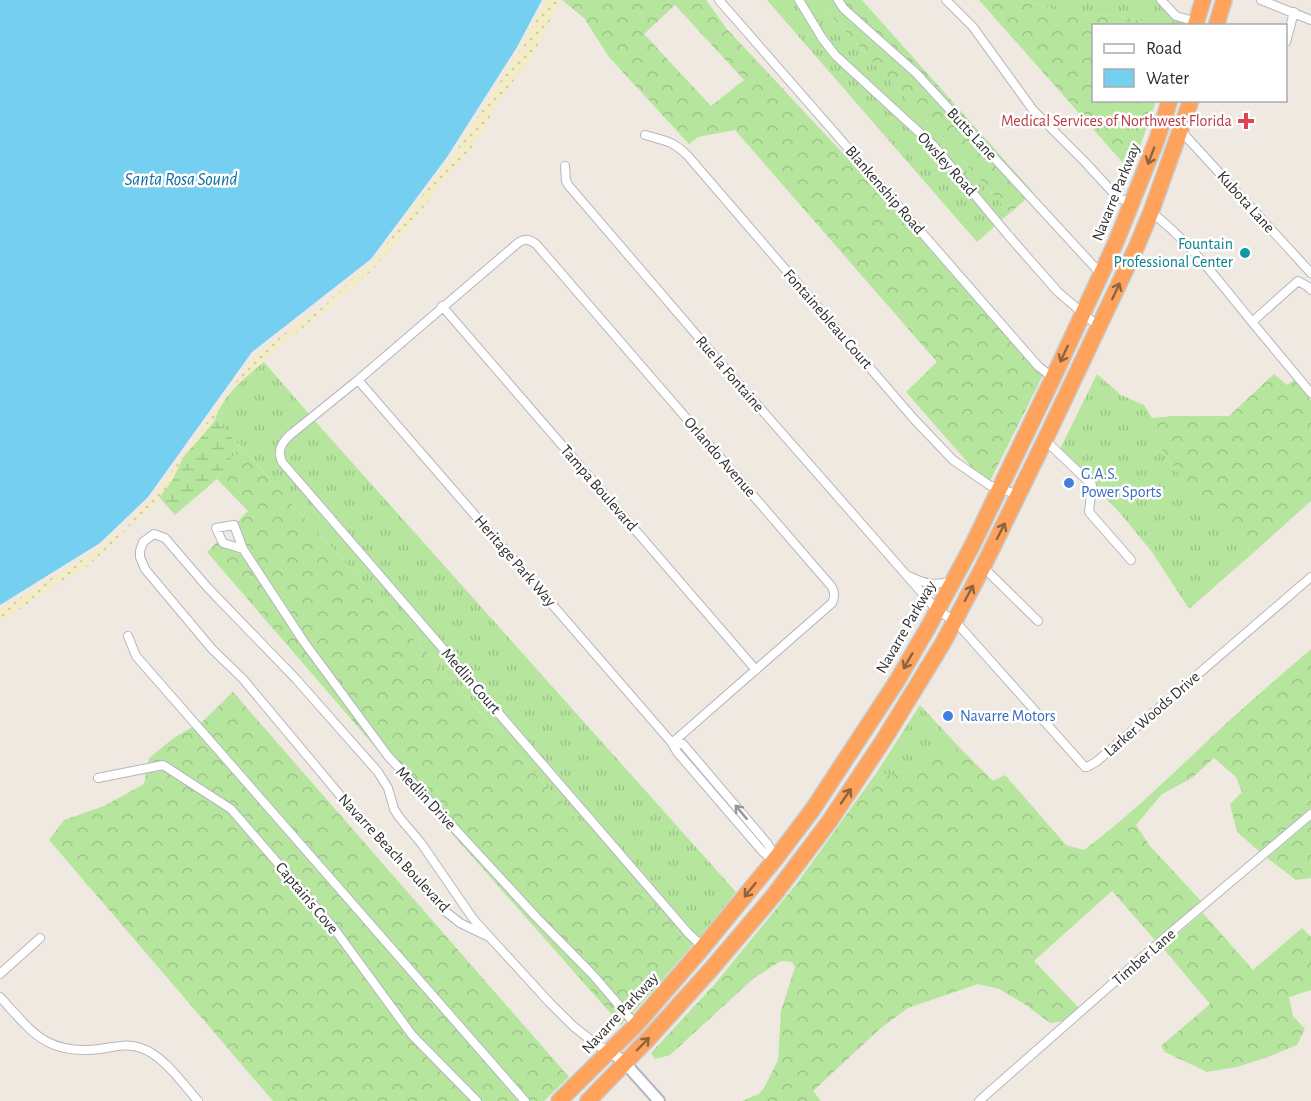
<svg xmlns="http://www.w3.org/2000/svg" width="1311" height="1101" font-family="'Alegreya Sans',sans-serif">
<style>
.grass{fill:url(#grass-tufts)}
.forest{fill:url(#forest-crowns);fill-rule:evenodd}
.wetland{fill:url(#wetland-marsh)}
.sand{fill:url(#sand-dots)}
.water{fill:#75cff0}
.lines{fill:none;stroke-linecap:round;stroke-linejoin:round}
.street-casing{stroke:#b4b7c1;stroke-width:10}
.secondary-casing{stroke:#b4b7c1;stroke-width:14}
.highway-casing{stroke:#c9c9c9;stroke-width:18}
.street{stroke:#fff;stroke-width:8}
.secondary{stroke:#fff;stroke-width:10}
.highway{stroke:#ffa35c;stroke-width:15}
.oneway{stroke:#8c6343}
.oneway2{stroke:#969696}
.health-dot{fill:#e0444e;stroke:#fff;stroke-width:2}
.culture-dot{fill:#0f9aa8;stroke:#fff;stroke-width:2}
.shop-dot{fill:#3f7fe0;stroke:#fff;stroke-width:2}
.labels{text-anchor:middle;dominant-baseline:central;stroke-width:5;stroke-linejoin:round;paint-order:stroke}
.health-label{font-size:16px;fill:#be3a42;stroke:#fff;text-anchor:end}
.street-label{font-size:16px;fill:#2e2e2e;stroke:#fff}
.culture-label{font-size:16px;fill:#0d838f;stroke:#fff;text-anchor:end}
.shop-label{font-size:16px;fill:#366cbe;stroke:#fff;text-anchor:start}
.water-label{font-size:18px;font-style:italic;fill:#0d6fa3;stroke:#fff}
</style>
<defs>
<pattern id="grass-tufts" width="24" height="20" patternUnits="userSpaceOnUse" patternTransform="scale(1.5)"><rect width="24" height="20" fill="#b6e59e"/><path d="M3 7l-1-3M5 7V3M7 7l1-3M15 17l-1-3M17 17v-4M19 17l1-3" fill="none" stroke="#9dc588"/></pattern>
<pattern id="forest-crowns" width="20" height="18" patternUnits="userSpaceOnUse" patternTransform="scale(1.5)"><rect width="20" height="18" fill="#b6e59e"/><path d="M2 6a3 3 0 1 1 6 0M12 15a3 3 0 1 1 6 0" fill="none" stroke="#9dc588"/></pattern>
<pattern id="wetland-marsh" width="20" height="14" patternUnits="userSpaceOnUse" patternTransform="scale(1.5)"><rect width="20" height="14" fill="#b6e59e"/><path d="M1 5h8M5 5V1M11 12h8M15 12V8" fill="none" stroke="#9dc588"/></pattern>
<pattern id="sand-dots" width="8" height="8" patternUnits="userSpaceOnUse" patternTransform="scale(1.5)"><rect width="8" height="8" fill="#f3ecc5"/><path d="M2 2h.1M6 6h.1" fill="none" stroke="#d1cbaa" stroke-width="1.8" stroke-linecap="round"/></pattern>
</defs>
<rect width="100%" height="100%" fill="#efe9e1"/>
<path class="grass" d="M767,0H795L818,40L832,58L931,149L995,226L977,242Z
M804,0H817L1010,213L1001,220L937,144L838,52L825,36Z
M1019,0H1156L1173,19L1184,23L1183,25L1152,23L1117,16L1067,12Z
M264,362L309,414C292,427 267,440 279,464L693,944L691,947L215,418C225,394 243,379 264,362Z
M1097,374L1121,395L1144,405L1152,418V428L1158,444L1193,493L1224,522L1252,554L1189,609L1152,552L1120,513L1096,488L1095,482L1060,449Z
M315,421L736,892L699,938L286,460C279,442 303,430 315,421Z
M920,705L960,748L903,772L888,775L877,772Z"/>
<path class="forest" d="M562,0H706L727,29L905,220L1035,368L1043,375L990,481L977,473L906,392L937,362L735,130L698,137L689,144L609,57L584,18ZM675,5L744,80L711,106L644,34Z
M817,0H833L842,12L913,76L1026,199L1010,213Z
M843,0H862L1033,192L1032,193L919,70L847,6Z
M979,0H1019L1067,12L1117,16L1152,23L1183,25L1094,26V100L1156,101L1131,172Z
M1274,374L1287,385L1294,380L1311,400V501L1252,554L1224,522L1193,493L1158,444L1152,428V418L1173,416H1229Z
M240,446L691,947L632,1014L596,972L540,915L391,754L308,640L247,549L238,524L236,523L248,511L217,479Z
M218,541L222,547L241,554L301,644L382,755L207,552Z
M1311,649V808L1260,852L1237,832L1230,804L1242,792L1236,777L1214,758L1192,778L1162,794L1136,825L1150,846L1201,901L1155,940L1112,891L1034,961L1079,1008L1064,1021L1050,1023L1026,1005L999,989L978,984L908,1008L881,1028L813,1091L821,1101H742L759,1094L764,1088L778,1060L781,1011L795,967L792,962L781,961L754,978L670,1055L655,1059L651,1053L714,985L798,882L877,772L888,775L903,772L960,748L993,781L1005,775L1066,845L1084,850C1124,820 1161,785 1198,750C1234,715 1273,682 1311,649Z
M233,692L569,1077L544,1101H482L415,1033L336,924L234,806L165,762L148,764L149,758L175,737L202,722Z
M392,766L534,920L590,978L626,1020L621,1025Z
M163,770L228,812L330,929L409,1038L471,1101H273L49,840L64,820L104,806L144,784L146,773Z
M1311,820V878L1296,880L1267,858Z
M1206,910L1203,913L1253,970L1302,928L1311,937V990L1289,997L1293,1016L1305,1029L1297,1045L1268,1057L1237,1067L1207,1072L1165,1052L1161,1046L1210,1004L1162,947Z"/>
<path class="wetland" d="M215,418L240,446L217,479L175,515L159,497L172,480L183,457L203,435Z"/>
<path class="sand" d="M546,0H561L543,34L532,59L518,75L498,102L485,127L470,150L443,181L410,226L388,253L370,272L333,305L287,340L231,390L219,409L214,422L183,457L172,481L156,502L131,526L88,566L55,585L19,610L0,621V610L102,547L110,539L125,530L140,510L151,500L254,357L302,320L323,307L353,278L374,261L441,171L451,160L463,140L520,50Z"/>
<path class="water" d="M0,0H542L517,47L447,157L371,259L252,352L148,497L100,543L0,605Z"/>
<g class="lines">
<g class="street-casing">
<path id="street" d="M719,0L1038,366L1053,378
M799,0L822,38L835,55L934,146L1008,235L1058,292L1099,327
M838,0L844,9L916,73L1101,274
M946,0L973,27L1033,110L1085,162L1118,198L1133,203
M1161,0L1176,16L1197,22
M1261,0L1311,20
M1286,42L1294,12
M1181,131L1311,273
M645,135C665,141 672,140 688,156L913,418L953,460L989,485L1019,495
M565,166L566,181L569,186L718,360L937,610L955,621L1085,767H1087L1096,762L1311,577
M1151,212C1188,240 1222,285 1252,322
M1311,290L1307,286L1298,281L1252,322L1311,393
M442,306L756,670
M358,380L672,743L677,752L763,852L768,856L776,858
M1045,440L1092,485L1089,512L1131,560
M243,549L223,543L216,528L234,525L243,549L304,642L388,756L537,918L593,975L636,1025
M983,567L1038,621
M911,577C926,584 935,586 951,581
M128,636L136,656L525,1101
M672,743L832,603C835,597 835,593 832,587L536,244C530,240 526,238 519,242L358,380L290,435C281,443 277,451 282,462L689,934L703,947
M672,743L683,744L767,843L776,858
M98,778L163,765L231,809L333,927L412,1035L477,1101
M489,937L460,923L445,911L349,806L243,679L212,649L145,569L140,557V551L143,542L154,534L165,538L208,588L296,679L378,772L388,788L394,809L399,817L421,843L474,920L549,1002L573,1026L597,1045L610,1051
M0,974L40,938
M0,997C33,1033 46,1055 100,1049C114,1047 128,1043 141,1048C163,1055 183,1084 198,1101
M979,1101L1162,940L1311,814"/>
</g>
<g class="secondary-casing">
<path id="secondary" d="M610,1051L625,1063L659,1101"/>
</g>
<g class="highway-casing">
<path id="highway" d="M1195,26L1203,0
M1216,26L1224,0
M559,1101L636,1025L699,952L776,858L813,809L897,681L930,624L972,546L1053,378L1116,242L1156,142L1170,100
M588,1101L650,1037L713,967L774,895L829,822L883,741L943,643L983,567L1045,440L1136,248L1151,212L1191,100"/>
</g>
<use href="#street" class="street"/>
<use href="#secondary" class="secondary"/>
<use href="#highway" class="highway"/>
</g>
<defs><path id="oneway-shaft" d="M-6 0H5M1.5-3L5.5 0L1.5 3" fill="none" stroke-width="1.6" stroke-linecap="round" stroke-linejoin="round" transform="scale(1.5)"/></defs>
<g class="oneway">
<use href="#oneway-shaft" transform="translate(1151 156) rotate(111)"/>
<use href="#oneway-shaft" transform="translate(1116 291) rotate(-65)"/>
<use href="#oneway-shaft" transform="translate(1064 354) rotate(115)"/>
<use href="#oneway-shaft" transform="translate(1001 531) rotate(-63)"/>
<use href="#oneway-shaft" transform="translate(969 593) rotate(-62)"/>
<use href="#oneway-shaft" transform="translate(908 661) rotate(120)"/>
<use href="#oneway-shaft" transform="translate(846 796) rotate(-56)"/>
<use href="#oneway-shaft" transform="translate(750 890) rotate(129)"/>
<use href="#oneway-shaft" transform="translate(643 1044) rotate(-46)"/>
</g>
<use class="oneway2" href="#oneway-shaft" transform="translate(741 812) rotate(-130)"/>
<path class="health-dot" d="M1243 112h6v6h6v6h-6v6h-6v-6h-6v-6h6z"/>
<circle class="culture-dot" cx="1245" cy="253" r="6"/>
<g class="shop-dot">
<circle cx="1069" cy="483" r="6"/>
<circle cx="948" cy="716" r="6"/>
</g>
<g class="labels">
<g class="health-label">
<text x="1232" y="121">Medical Services of Northwest Florida</text>
</g>
<g class="street-label">
<text transform="translate(972 134) rotate(47)">Butts Lane</text>
<text transform="translate(947 164) rotate(48)">Owsley Road</text>
<text transform="translate(885 190) rotate(49)">Blankenship Road</text>
<text transform="translate(1116 192) rotate(-68)">Navarre Parkway</text>
<text transform="translate(1246 202) rotate(48)">Kubota Lane</text>
<text transform="translate(828 319) rotate(49)">Fontainebleau Court</text>
<text transform="translate(730 374) rotate(49)">Rue la Fontaine</text>
<text transform="translate(720 457) rotate(49)">Orlando Avenue</text>
<text transform="translate(599 488) rotate(49)">Tampa Boulevard</text>
<text transform="translate(515 561) rotate(49)">Heritage Park Way</text>
<text transform="translate(906 627) rotate(-60)">Navarre Parkway</text>
<text transform="translate(471 681) rotate(49)">Medlin Court</text>
<text transform="translate(1152 714) rotate(-41)">Larker Woods Drive</text>
<text transform="translate(426 798) rotate(47)">Medlin Drive</text>
<text transform="translate(394 853) rotate(47)">Navarre Beach Boulevard</text>
<text transform="translate(307 898) rotate(50)">Captain's Cove</text>
<text transform="translate(1144 957) rotate(-41)">Timber Lane</text>
<text transform="translate(620 1013) rotate(-47)">Navarre Parkway</text>
</g>
<g class="culture-label">
<text x="1233" y="244">Fountain<tspan x="1233" dy="18">Professional Center</tspan></text>
</g>
<g class="shop-label">
<text x="1081" y="474">G.A.S.<tspan x="1081" dy="18">Power Sports</tspan></text>
<text x="960" y="716">Navarre Motors</text>
</g>
<g class="water-label">
<text x="181" y="180">Santa Rosa Sound</text>
</g>
</g>
<rect x="1092" y="24" width="195" height="78" fill="#ffffff" stroke="#ababab" stroke-width="1.5"/>
<rect x="1104" y="44" width="30" height="9" fill="#ffffff" stroke="#ababab" stroke-width="1.5"/>
<text x="1146" y="54" font-size="18" fill="#2e2e2e">Road</text>
<rect x="1104" y="69" width="30" height="18" fill="#75cff0" stroke="#ababab" stroke-width="1.5"/>
<text x="1146" y="84" font-size="18" fill="#2e2e2e">Water</text>
</svg>
